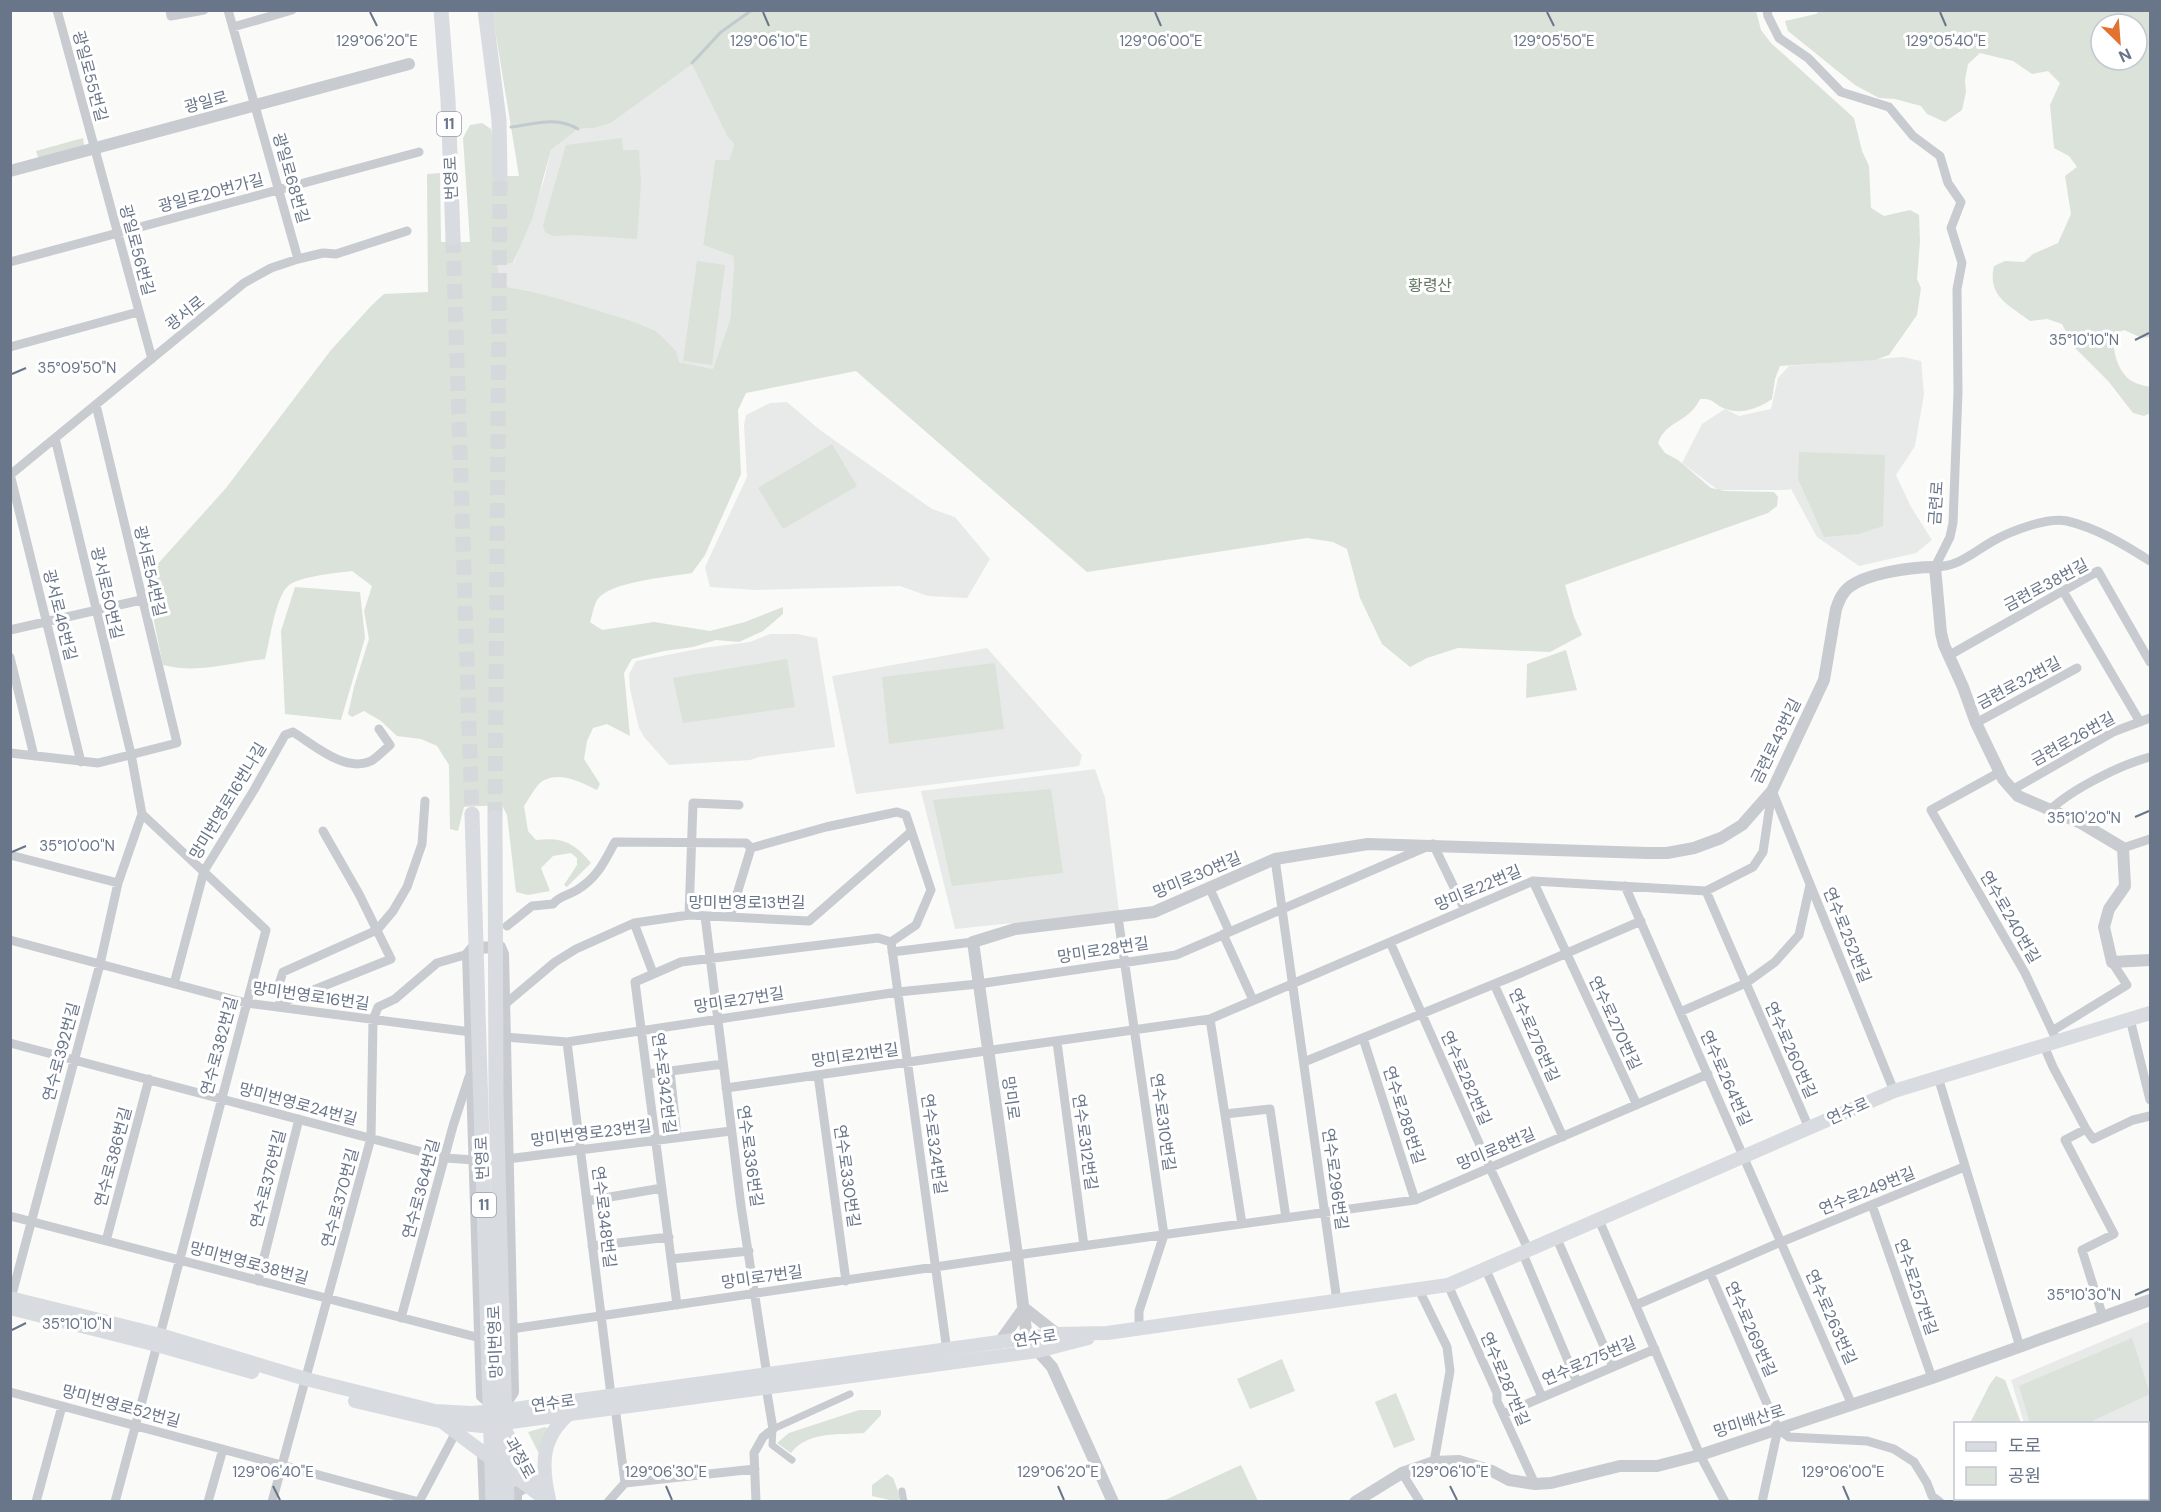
<svg xmlns="http://www.w3.org/2000/svg" width="2161" height="1512" font-family="'DM Sans','Noto Sans KR',sans-serif">
<style>
.built{fill:#e8e9e9}
.green{fill:#dbe2d9;fill-rule:evenodd}
.lines{fill:none;stroke-linecap:round;stroke-linejoin:round}
.stream{stroke:#c1cacf;stroke-width:3}
.trunk-tunnel{stroke:#d6d9dc;stroke-width:15;stroke-dasharray:15 8;stroke-linecap:butt}
.pedestrian{stroke:#c8cbcf;stroke-width:7}
.minor{stroke:#c8cbcf;stroke-width:9}
.tertiary{stroke:#c8cbcf;stroke-width:12}
.secondary{stroke:#d8dbe0;stroke-width:14}
.trunk{stroke:#d8dbe0;stroke-width:15}
.ticks{fill:none;stroke:#697689;stroke-width:2}
.labels{text-anchor:middle;dominant-baseline:central;stroke-width:6;stroke-linejoin:round;paint-order:stroke}
.shield{fill:#fff;stroke:#969fac;stroke-width:1.5}
.shield-label{font-size:15px;font-weight:bold;fill:#697689}
.street-label{font-size:16px;fill:#697689;stroke:#fff}
.park-label{font-size:16px;fill:#667a64;stroke:#fff}
.ticks-label{font-size:15px;text-anchor:middle;fill:#697689;stroke:#fff;stroke-width:6;stroke-linejoin:round;paint-order:stroke}
</style>
<rect width="100%" height="100%" fill="#fafaf8"/>
<path class="built" d="M692,63L727,136L734,144L729,160H715L703,245L733,256L734,263L730,320L713,369L679,362L656,331L632,321L529,291L501,286L496,265L514,263L544,180L551,150L578,129L595,128L611,123Z
M1903,357L1921,361L1924,394L1915,446L1896,475L1911,507L1932,540L1916,553L1859,566L1817,537L1791,489L1786,490H1718L1682,463L1702,424L1725,409L1739,416L1771,409L1778,378L1789,366Z
M787,402L820,430L932,509L955,517L990,559L967,598L928,596L900,586L756,590L710,587L705,567L747,477L744,425L746,415L770,403Z
M770,634H797L817,638L835,747L759,757L750,760L669,765L644,737L639,728L630,689L629,674L636,661L703,648L750,642Z
M987,648L1082,755L1079,766L856,794L832,676Z
M1095,769L1105,798L1119,912L955,929L921,791Z
M2150,1321V1462L2148,1464V1424L2024,1423L2011,1380Z"/>
<path class="green" d="M492,11H1756L1761,30L1771,43L1854,118L1862,151L1869,166L1871,208L1884,216L1910,210L1919,215L1920,241L1917,279L1921,288L1917,315L1889,355L1875,360L1780,366L1775,379L1772,399C1759,408 1742,415 1726,409C1714,405 1715,398 1700,399C1689,423 1666,420 1658,443L1665,453L1678,460L1711,488L1725,491L1774,492L1778,497L1777,506L1768,513L1565,585L1574,617L1582,635L1550,652L1458,648L1427,658L1410,667L1382,644L1360,598L1347,549L1333,542L1307,538L1087,572L856,371L746,393L738,410L741,474L705,555L692,573C670,577 610,581 597,600C594,605 592,616 590,622L602,630L654,622L710,631L745,622L783,607V614L763,631L739,642L716,640L693,647L664,651L632,659L624,673L630,736L607,724L593,728L587,741L584,759L600,784L597,790C581,782 558,770 541,782C535,787 529,799 524,806L528,831L536,840C562,837 574,842 591,863L567,887L564,885L577,865V858L571,853L553,856L541,868L550,891L528,895L516,892L507,815L502,805L464,807L458,831L450,829L449,765L437,746L421,739L397,736L381,721L364,711L352,717L348,714L354,687L369,639L364,611L372,586L352,571C337,573 299,576 288,586C275,598 270,641 265,659C228,663 199,674 163,665L150,602L147,576L226,488L331,350L372,305L384,294L428,292L427,174L440,173L441,242H470L463,138L470,125L482,123L491,129L494,146L493,176H519ZM692,64L727,136L734,144L729,160H715L703,245L733,256L734,263L730,320L713,369L679,362L676,351L656,331L632,321L556,298L529,291L501,286L497,265L513,263L532,219L551,150L578,129L595,128L611,123Z
M1819,11H2150V337L2142,338L2124,330L2114,334C2112,347 2116,365 2125,375C2130,383 2142,385 2150,387V413L2144,416L2133,413L2109,382L2075,348L2062,324L2047,319L2030,321C2009,305 1987,296 1994,266L2005,261L2024,262L2033,254L2058,243L2071,214L2065,176L2077,167L2069,156L2054,148L2050,105L2060,83L2048,71L2032,74L2013,61L1980,53L1968,64L1965,80L1966,92L1962,110L1945,122L1927,114L1921,106L1895,99L1879,98L1855,85L1788,31L1785,21L1816,14ZM2101,24H2137V60H2101Z
M83,138L85,151L40,163L36,151Z
M622,138L623,150H639L641,184L637,239L574,235L553,236L545,232L543,225L566,145Z
M697,261L725,265L712,365L683,361Z
M832,444L857,486L783,529L758,488Z
M1799,452L1885,455L1883,526L1859,534L1824,537L1798,479Z
M295,587L360,592L365,638L341,720L285,714L281,631Z
M1566,650L1577,690L1526,698L1527,664Z
M787,659L795,707L683,723L673,678Z
M995,663L1004,729L889,744L882,677Z
M1051,789L1063,873L952,886L933,800Z
M2132,1338L2150,1394L2088,1423H2030L2019,1386Z
M1282,1359L1295,1391L1250,1409L1237,1379Z
M1996,1376L2005,1380L2021,1423H1970L1990,1384Z
M1396,1393L1415,1440L1394,1448L1375,1402Z
M859,1410H881V1415L864,1433C839,1435 807,1431 791,1453L777,1443L789,1433Z
M545,1427L548,1429L540,1452H538L528,1432Z
M1241,1465L1258,1501H1163L1232,1469Z
M887,1474L893,1478L901,1499L894,1501L872,1496V1485Z"/>
<g class="lines">
<path class="stream" d="M692,63L721,32L752,10
M511,127C535,124 556,116 578,129"/>
<path class="trunk-tunnel" d="M453,238L472,814
M495,817L500,174"/>
<path class="pedestrian" d="M792,1460L772,1445L773,1429L850,1394
M902,1491L904,1502"/>
<path class="minor" d="M57,10L152,359
M170,10L171,16L204,10
M228,10L298,259
M1767,10L1768,16L1779,38L1808,58L1841,92L1889,107L1913,136L1940,156L1948,183L1961,202L1951,228L1962,263L1957,289L1958,392L1953,523L1950,537L1935,567C1960,566 1972,553 1993,541C2011,531 2047,517 2067,521C2097,528 2125,545 2150,561
M233,27L292,10
M10,262L419,152
M10,347L138,312
M10,474L81,762
M10,475L244,283L271,268L298,259L323,253L336,254L407,231
M2063,591L2140,722
M10,630L141,600
M1948,656L2098,571L2150,662
M10,657L34,756
M1976,723L2077,668
M10,753L98,763L177,743L96,405
M2000,772L1931,810L2025,973L2057,1041
M2012,790L2113,732L2150,718
M1773,793L1894,1091
M2050,810C2072,789 2122,764 2150,757
M142,814L266,930L160,1335
M2123,848L2150,839
M10,855L118,883
M1275,859L1337,1301
M1533,881L1637,1105
M1625,886L1852,1405
M1210,889L1229,931
M1706,891L1809,1128
M689,915L693,803L739,805
M705,916L741,1206L767,1375
M1118,917L1164,1235L1139,1311V1328
M634,923L653,973
M507,926L532,906L553,904C559,896 569,895 577,890C598,877 604,862 615,842L746,843L751,848
M1223,934L1253,1000
M10,940L246,1003L471,1032
M891,942L947,1351
M1390,942L1490,1168L1529,1251
M892,952L973,942
M174,984L204,871L254,790L285,735L293,732C314,745 345,773 371,761C378,757 384,750 390,745L379,729
M1494,984L1563,1137
M281,1003L391,959L359,894L323,831
M504,1005L555,962L576,949L634,923L689,915L809,921L911,832
M280,1007V981L283,972L377,930L393,911L407,887L422,844L425,801
M1680,1012L1746,983L1775,962L1799,935L1810,885
M1210,1019L1242,1224
M2130,1019L2150,1100
M2052,1031L2127,985L2112,962
M505,1037L567,1042L898,992L978,984L1176,955L1433,844L1465,910
M1363,1038L1415,1200
M567,1042L611,1395
M1057,1042L1084,1246
M10,1043L445,1158L475,1160
M2044,1046L2053,1067L2086,1129L2065,1140L2114,1234L2082,1250L2103,1317
M1304,1062L1521,973L1641,921
M670,1071L677,1137
M648,1074L723,1064
M818,1075L846,1281
M1938,1077L2020,1347
M726,1088L1210,1019L1533,881L1706,891L1753,867L1763,852L1772,791
M1225,1114L1270,1109L1286,1218
M2086,1129L2093,1139L2133,1120L2150,1116
M507,1159L731,1131
M587,1201L662,1188
M1872,1205L1932,1378
M10,1216L480,1338
M1599,1220L1700,1455L1725,1502
M1557,1239L1613,1367
M106,1241L149,1079
M592,1246L669,1237
M1523,1254L1577,1382
M671,1259L749,1251
M1486,1270L1542,1397
M1710,1273L1778,1429L1762,1502
M258,1281L299,1119
M1448,1285L1497,1393V1401L1535,1484
M1419,1290L1447,1347L1450,1371L1434,1462
M11,1298L100,964L118,883L142,814L131,754L55,438
M677,1305L635,982L681,962L878,938L891,942L916,925L931,890L906,815L897,812L826,827L751,848L730,917
M1636,1305L1781,1242L1964,1167
M401,1318L453,1126L469,1077
M511,1329L1017,1255L1415,1200L1708,1074
M10,1392L419,1502
M615,1407L625,1483
M1503,1414L1655,1349
M1778,1429L1789,1437L1867,1441L1894,1449L1914,1462L1927,1483L1932,1496L1940,1502
M1402,1473L1420,1502
M36,1502L62,1406
M115,1502L157,1345
M208,1502L223,1449
M272,1502L371,1138L373,1020L378,1007L395,999L437,963L468,954
M419,1502L456,1432
M608,1502L625,1483L755,1469
M756,1502L754,1453L763,1437L773,1429L766,1387"/>
<path class="tertiary" d="M10,171L409,64
M500,947L503,954L513,1392L500,1411L482,1396L468,954L473,948Z
M999,1343L1024,1308L1057,1334
M483,1452L485,1502
M516,1502V1492L528,1485
M1113,1502L1052,1367L1027,1339L1017,1255L973,942L1015,929L1154,912L1275,859L1368,844L1647,853H1667L1694,848L1721,838L1742,825L1772,791L1824,680L1836,609C1839,601 1841,594 1848,588C1866,573 1912,567 1935,567L1941,633L1944,645L1963,687L1976,723L2003,779L2018,796L2081,823L2123,848L2125,886L2109,909L2104,927L2112,962L2150,960
M1355,1502L1402,1473L1434,1462L1459,1461L1492,1471L1509,1480L1535,1484L1551,1483L1620,1466H1657L1700,1455L1932,1378L2150,1300"/>
<path class="secondary" d="M10,1298L160,1335L306,1379L435,1411L471,1413L500,1411L1057,1334L1107,1333L1448,1285L1894,1091L2150,1013
M10,1308L157,1345L252,1372
M355,1401L444,1422L482,1426L1038,1351L1088,1338
M445,1424L549,1502
M505,1430L524,1467L538,1489
M549,1499C541,1465 541,1437 570,1413"/>
<path class="trunk" d="M441,10L448,100L453,238
M485,10L499,120L500,174
M472,814L493,1502
M495,817L496,1094L507,1502"/>
</g>
<path class="ticks" d="M370,12L377,26M763,12L769,26M1155,12L1161,26M1547,12L1554,26M1940,12L1946,26M2135,340L2149,333M12,374L26,368M2135,817L2149,811M12,852L26,846M2135,1295L2149,1289M12,1330L26,1323M273,1486L280,1500M666,1486L672,1500M1058,1486L1064,1500M1450,1486L1457,1500M1843,1486L1849,1500"/>
<g class="labels">
<g class="shield">
<rect x="437" y="112" width="24" height="24" rx="4.5"/>
<rect x="472" y="1193" width="24" height="24" rx="4.5"/>
</g>
<g class="shield-label">
<text x="449" y="124">11</text>
<text x="484" y="1205">11</text>
</g>
<g class="street-label">
<text transform="translate(90 76) rotate(75)">광일로55번길</text>
<text transform="translate(206 102) rotate(-15)">광일로</text>
<text transform="translate(291 178) rotate(74)">광일로68번길</text>
<text transform="translate(451 178) rotate(-92)">번영로</text>
<text transform="translate(211 193) rotate(-15)">광일로20번가길</text>
<text transform="translate(137 250) rotate(75)">광일로56번길</text>
<text transform="translate(185 313) rotate(-39)">광서로</text>
<text transform="translate(1936 503) rotate(-86)">금련로</text>
<text transform="translate(150 571) rotate(77)">광서로54번길</text>
<text transform="translate(2046 585) rotate(-28)">금련로38번길</text>
<text transform="translate(107 593) rotate(77)">광서로50번길</text>
<text transform="translate(60 615) rotate(76)">광서로46번길</text>
<text transform="translate(2019 683) rotate(-28)">금련로32번길</text>
<text transform="translate(2073 739) rotate(-29)">금련로26번길</text>
<text transform="translate(1776 741) rotate(-64)">금련로43번길</text>
<text transform="translate(228 801) rotate(-59)">망미번영로16번나길</text>
<text transform="translate(1197 875) rotate(-23)">망미로30번길</text>
<text transform="translate(1478 888) rotate(-23)">망미로22번길</text>
<text x="747" y="902">망미번영로13번길</text>
<text transform="translate(2010 917) rotate(60)">연수로240번길</text>
<text transform="translate(1847 935) rotate(68)">연수로252번길</text>
<text transform="translate(1103 950) rotate(-9)">망미로28번길</text>
<text transform="translate(311 996) rotate(8)">망미번영로16번길</text>
<text transform="translate(739 1000) rotate(-9)">망미로27번길</text>
<text transform="translate(1615 1023) rotate(65)">연수로270번길</text>
<text transform="translate(1534 1035) rotate(66)">연수로276번길</text>
<text transform="translate(219 1046) rotate(-75)">연수로382번길</text>
<text transform="translate(1791 1050) rotate(66)">연수로260번길</text>
<text transform="translate(61 1052) rotate(-75)">연수로392번길</text>
<text transform="translate(855 1055) rotate(-8)">망미로21번길</text>
<text transform="translate(1466 1078) rotate(66)">연수로282번길</text>
<text transform="translate(1726 1078) rotate(66)">연수로264번길</text>
<text transform="translate(664 1083) rotate(83)">연수로342번길</text>
<text transform="translate(1011 1098) rotate(82)">망미로</text>
<text transform="translate(298 1104) rotate(15)">망미번영로24번길</text>
<text transform="translate(1848 1111) rotate(-24)">연수로</text>
<text transform="translate(1404 1115) rotate(72)">연수로288번길</text>
<text transform="translate(1163 1122) rotate(82)">연수로310번길</text>
<text transform="translate(591 1133) rotate(-7)">망미번영로23번길</text>
<text transform="translate(1085 1142) rotate(82)">연수로312번길</text>
<text transform="translate(934 1144) rotate(82)">연수로324번길</text>
<text transform="translate(1496 1149) rotate(-23)">망미로8번길</text>
<text transform="translate(750 1156) rotate(82)">연수로336번길</text>
<text transform="translate(113 1157) rotate(-75)">연수로386번길</text>
<text transform="translate(482 1158) rotate(-92)">번영로</text>
<text transform="translate(847 1176) rotate(82)">연수로330번길</text>
<text transform="translate(268 1179) rotate(-76)">연수로376번길</text>
<text transform="translate(1335 1179) rotate(82)">연수로296번길</text>
<text transform="translate(421 1189) rotate(-75)">연수로364번길</text>
<text transform="translate(1867 1191) rotate(-22)">연수로249번길</text>
<text transform="translate(340 1198) rotate(-75)">연수로370번길</text>
<text transform="translate(604 1217) rotate(83)">연수로348번길</text>
<text transform="translate(249 1263) rotate(15)">망미번영로38번길</text>
<text transform="translate(762 1277) rotate(-8)">망미로7번길</text>
<text transform="translate(1916 1287) rotate(71)">연수로257번길</text>
<text transform="translate(1831 1317) rotate(66)">연수로263번길</text>
<text transform="translate(1751 1329) rotate(66)">연수로269번길</text>
<text transform="translate(1035 1338) rotate(-8)">연수로</text>
<text transform="translate(495 1342) rotate(-92)">망미번영로</text>
<text transform="translate(1589 1361) rotate(-23)">연수로275번길</text>
<text transform="translate(1505 1379) rotate(67)">연수로287번길</text>
<text transform="translate(553 1403) rotate(-8)">연수로</text>
<text transform="translate(121 1406) rotate(15)">망미번영로52번길</text>
<text transform="translate(1749 1421) rotate(-18)">망미배산로</text>
<text transform="translate(520 1458) rotate(61)">과정로</text>
</g>
<g class="park-label">
<text x="1430" y="285">황령산</text>
</g>
</g>
<g class="ticks-label">
<text x="377" y="46">129°06'20"E</text>
<text x="769" y="46">129°06'10"E</text>
<text x="1161" y="46">129°06'00"E</text>
<text x="1554" y="46">129°05'50"E</text>
<text x="1946" y="46">129°05'40"E</text>
<text x="2084" y="345">35°10'10"N</text>
<text x="77" y="373">35°09'50"N</text>
<text x="2084" y="823">35°10'20"N</text>
<text x="77" y="851">35°10'00"N</text>
<text x="2084" y="1300">35°10'30"N</text>
<text x="77" y="1329">35°10'10"N</text>
<text x="1843" y="1477">129°06'00"E</text>
<text x="273" y="1477">129°06'40"E</text>
<text x="666" y="1477">129°06'30"E</text>
<text x="1058" y="1477">129°06'20"E</text>
<text x="1450" y="1477">129°06'10"E</text>
</g>
<rect width="2161" height="1512" fill="none" stroke="#697689" stroke-width="24"/>
<rect x="1954" y="1422" width="195" height="78" fill="#ffffff" stroke="#c3c8d0" stroke-width="1.5"/>
<rect x="1966" y="1442" width="30" height="9" fill="#d8dbe0" stroke="#c3c8d0" stroke-width="1.5"/>
<text x="2008" y="1452" font-size="18" fill="#697689">도로</text>
<rect x="1966" y="1467" width="30" height="18" fill="#dbe2d9" stroke="#c3c8d0" stroke-width="1.5"/>
<text x="2008" y="1482" font-size="18" fill="#697689">공원</text>
<g transform="translate(2119 42) rotate(155)"><circle r="28" fill="#ffffff" stroke="#c3c8d0" stroke-width="1.5"/>
<path d="M0-4.5L10 22L0 15L-10 22Z" fill="#e27230"/>
<text y="-9" font-size="16" font-weight="bold" text-anchor="middle" fill="#697689">N</text>
</g>
</svg>
